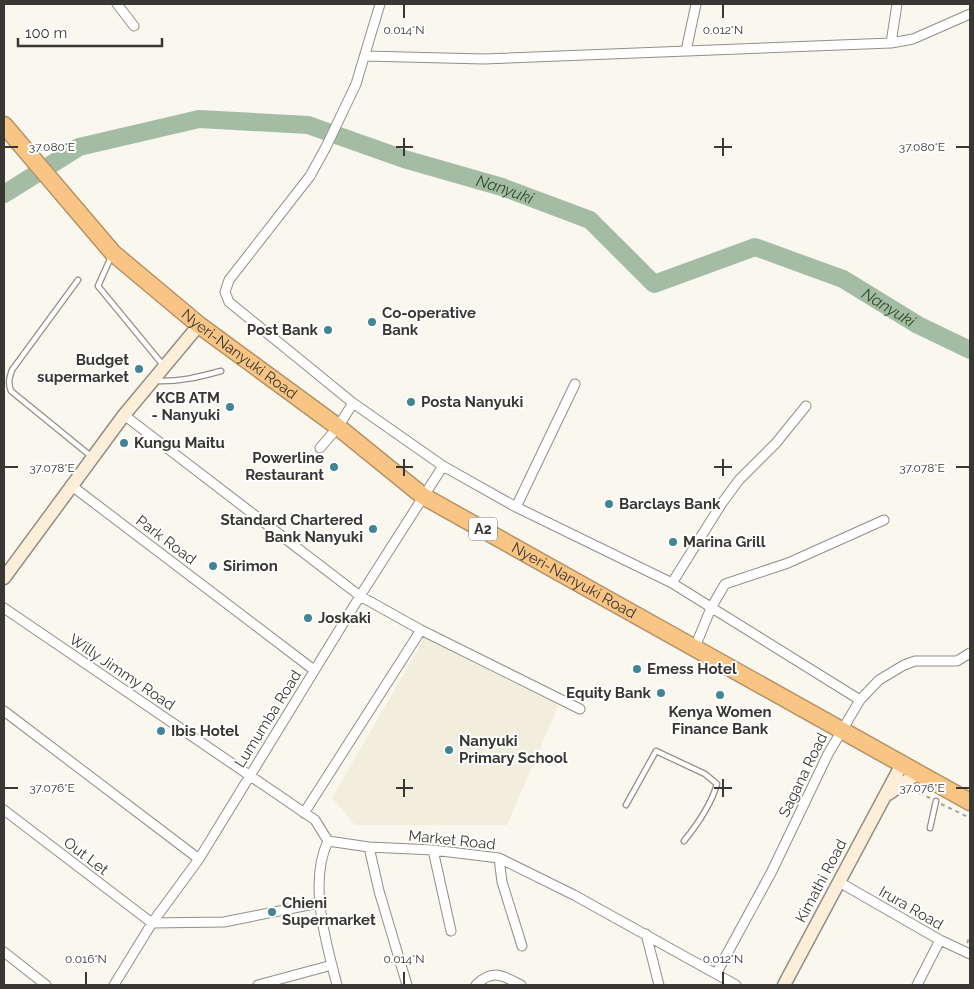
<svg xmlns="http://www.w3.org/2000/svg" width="974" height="989" font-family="Raleway,sans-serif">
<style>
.built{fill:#f2eedd}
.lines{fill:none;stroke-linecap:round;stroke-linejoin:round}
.river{stroke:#a5bca4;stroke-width:18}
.lane-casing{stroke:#918f86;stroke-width:7}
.street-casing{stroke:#918f86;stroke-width:11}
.secondary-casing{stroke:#918f86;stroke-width:15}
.highway-casing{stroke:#b59368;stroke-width:19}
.path{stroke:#a7a59e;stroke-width:2;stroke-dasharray:4 4;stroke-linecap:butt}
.lane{stroke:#fff;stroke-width:4.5}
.street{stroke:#fff;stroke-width:9}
.secondary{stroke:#fdeeda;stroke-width:12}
.highway{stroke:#f9c584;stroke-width:16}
.ticks{fill:none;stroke:#383733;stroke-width:2}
.poi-dot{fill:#418494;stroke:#fff;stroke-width:2}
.labels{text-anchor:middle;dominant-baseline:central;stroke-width:4;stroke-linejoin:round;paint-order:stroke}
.shield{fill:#fff;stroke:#747370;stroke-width:1}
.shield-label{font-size:14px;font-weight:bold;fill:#383733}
.poi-label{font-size:15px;font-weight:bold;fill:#383733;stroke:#fff;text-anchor:start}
.street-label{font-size:15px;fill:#383733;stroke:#fff}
.water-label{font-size:16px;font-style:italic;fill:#2c502b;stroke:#fff}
.ticks-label{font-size:12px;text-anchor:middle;fill:#383733;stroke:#fff;stroke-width:4;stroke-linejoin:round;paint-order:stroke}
</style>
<rect width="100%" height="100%" fill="#faf7ee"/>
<path class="built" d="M426,635L560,702L507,825H355L332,798Z"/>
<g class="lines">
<path class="river" id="s1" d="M4,194L79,147L199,119L308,125L404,159L502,187L590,220L654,284L755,247L843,279L918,325L970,350"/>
<g class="lane-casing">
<path id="lane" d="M111,257L98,286L163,365
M78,280L12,370C9,378 8,383 11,391L92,457
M156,381C179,382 199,377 221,371
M626,805L656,751L705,774L717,784C711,805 697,825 684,841
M930,828L936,801"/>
</g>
<g class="street-casing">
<path id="street" d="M117,4L134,26
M380,4L356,84L326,147L310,176L229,280L225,292L229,302L353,403L443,466L516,507L672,583L860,700
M891,43L897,4
M686,51L696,4
M365,56L484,59L891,43L913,39L970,14
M124,415L360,596L421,630L580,709
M320,448L338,427L353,403
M72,486L314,670
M516,507L575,384
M672,583L722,503L739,480L776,443L806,406
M4,608L315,820L328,841L369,847L433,850L499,858L574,895L736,985
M695,647L711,608L725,584L788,563L884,520
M4,711L199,859
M4,810L152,923L224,922L319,903
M304,813L421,630
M328,841C308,883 326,942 337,985
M369,847L379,891L407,985
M433,850L451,931
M499,858L502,882L522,946
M839,882L940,940L970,954
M646,934L659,985
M4,952L46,985
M716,974L771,873L828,754L860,700L879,680L904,665L915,661H957L970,653
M114,985L152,923L199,859L360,596L443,466
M258,985L332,965
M476,985C493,968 503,976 521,985
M917,985L940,940"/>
</g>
<g class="secondary-casing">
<path id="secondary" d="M4,578L124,415L199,325
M888,794L918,773
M784,985L902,764"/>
</g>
<g class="highway-casing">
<g id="highway">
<path id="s2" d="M4,125L113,253L199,325L338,427L423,496L970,802"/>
</g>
</g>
<path class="path" d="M912,790L930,798
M941,804L970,818
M967,943L970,936"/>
<use href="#lane" class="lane"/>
<use href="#street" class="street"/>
<use href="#secondary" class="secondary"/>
<use href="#highway" class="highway"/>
</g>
<path class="ticks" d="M404,5V18M723,5V18M404,138V156M723,138V156M5,147H18M396,147H413M714,147H732M956,147H969M404,459V476M723,459V476M5,467H18M396,467H413M714,467H732M956,467H969M404,779V797M723,779V797M5,788H18M396,788H413M714,788H732M956,788H969M86,972V984M404,972V984M723,972V984"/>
<g class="poi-dot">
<circle cx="372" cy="322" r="5"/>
<circle cx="328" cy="330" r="5"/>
<circle cx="139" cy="369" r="5"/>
<circle cx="411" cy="402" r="5"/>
<circle cx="230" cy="407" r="5"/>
<circle cx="124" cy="443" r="5"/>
<circle cx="334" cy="467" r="5"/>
<circle cx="609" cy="504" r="5"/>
<circle cx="373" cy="529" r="5"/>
<circle cx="673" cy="542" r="5"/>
<circle cx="213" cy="566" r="5"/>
<circle cx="308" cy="618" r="5"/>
<circle cx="637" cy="669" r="5"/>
<circle cx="661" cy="693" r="5"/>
<circle cx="720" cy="695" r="5"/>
<circle cx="161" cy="731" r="5"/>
<circle cx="449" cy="750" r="5"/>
<circle cx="272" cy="912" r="5"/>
</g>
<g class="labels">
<rect class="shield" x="469" y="517.5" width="28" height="23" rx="4"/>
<g class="shield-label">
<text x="483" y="529">A2</text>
</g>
<g class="poi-label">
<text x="382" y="313">Co-operative<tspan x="382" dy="17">Bank</tspan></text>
<text x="318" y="330" text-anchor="end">Post Bank</text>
<text x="129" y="360" text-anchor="end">Budget<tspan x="129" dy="17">supermarket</tspan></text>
<text x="220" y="398" text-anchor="end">KCB ATM<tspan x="220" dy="17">- Nanyuki</tspan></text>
<text x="421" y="402">Posta Nanyuki</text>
<text x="134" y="443">Kungu Maitu</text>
<text x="324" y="458" text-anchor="end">Powerline<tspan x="324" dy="17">Restaurant</tspan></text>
<text x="619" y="504">Barclays Bank</text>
<text x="363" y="520" text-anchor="end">Standard Chartered<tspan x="363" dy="17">Bank Nanyuki</tspan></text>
<text x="683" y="542">Marina Grill</text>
<text x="223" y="566">Sirimon</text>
<text x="318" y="618">Joskaki</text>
<text x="647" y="669">Emess Hotel</text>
<text x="651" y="693" text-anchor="end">Equity Bank</text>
<text x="720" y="712" text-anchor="middle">Kenya Women<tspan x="720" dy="17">Finance Bank</tspan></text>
<text x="171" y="731">Ibis Hotel</text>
<text x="459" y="741">Nanyuki<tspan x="459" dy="17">Primary School</tspan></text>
<text x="282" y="903">Chieni<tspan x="282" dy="17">Supermarket</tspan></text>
</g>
<g class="street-label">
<text stroke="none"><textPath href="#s2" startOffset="330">Nyeri-Nanyuki Road</textPath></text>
<text transform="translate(166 540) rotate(37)">Park Road</text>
<text stroke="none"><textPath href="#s2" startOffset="735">Nyeri-Nanyuki Road</textPath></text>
<text transform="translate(122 672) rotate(34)">Willy Jimmy Road</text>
<text transform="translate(268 719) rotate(-58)">Lumumba Road</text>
<text transform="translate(803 775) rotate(-64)">Sagana Road</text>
<text transform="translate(452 840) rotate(6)">Market Road</text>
<text transform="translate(86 856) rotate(37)">Out Let</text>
<text transform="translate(821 881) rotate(-62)">Kimathi Road</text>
<text transform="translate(911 908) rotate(30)">Irura Road</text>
</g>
<g class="water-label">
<text stroke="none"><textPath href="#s1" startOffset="528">Nanyuki</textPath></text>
<text stroke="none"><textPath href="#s1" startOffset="964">Nanyuki</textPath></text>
</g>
</g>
<g class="ticks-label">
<text x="404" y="34">0.014°N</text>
<text x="723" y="34">0.012°N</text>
<text x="922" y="151">37.080°E</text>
<text x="52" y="151">37.080°E</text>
<text x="922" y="472">37.078°E</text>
<text x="52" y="472">37.078°E</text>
<text x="922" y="792">37.076°E</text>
<text x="52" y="792">37.076°E</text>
<text x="86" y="963">0.016°N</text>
<text x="404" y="963">0.014°N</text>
<text x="723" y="963">0.012°N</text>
</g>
<rect width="974" height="989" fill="none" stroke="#383733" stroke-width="10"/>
<path d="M18 38v8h144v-8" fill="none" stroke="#383733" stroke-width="2.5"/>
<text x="25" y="38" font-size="15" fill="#383733" stroke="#ffffff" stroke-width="4" paint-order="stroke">100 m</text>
</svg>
